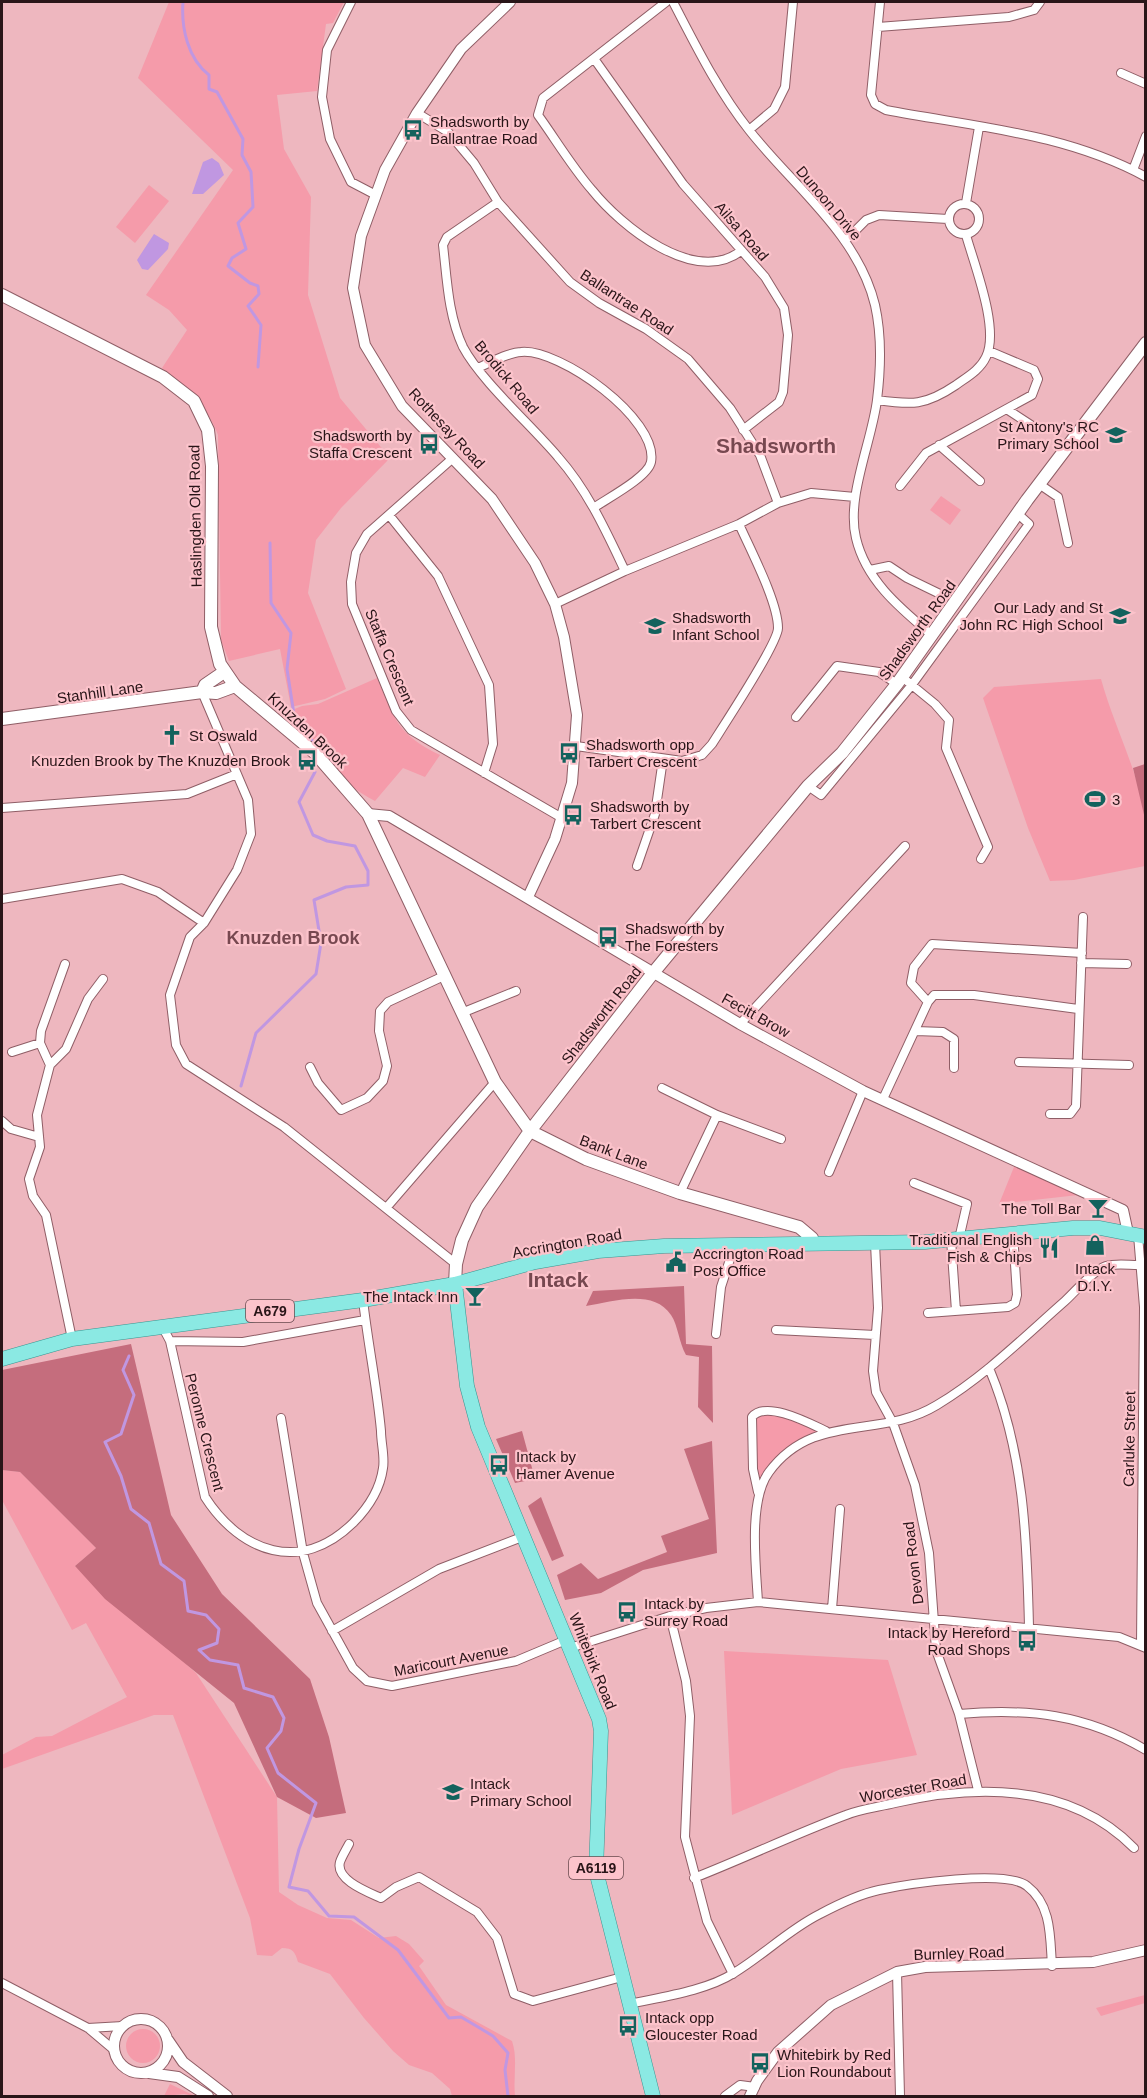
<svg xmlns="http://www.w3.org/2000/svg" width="1147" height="2098" font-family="Arial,sans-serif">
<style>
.green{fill:#f59baa}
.forest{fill:#c56d7d}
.water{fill:#c097e1}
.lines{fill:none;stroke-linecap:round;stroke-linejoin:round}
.stream{stroke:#c097e1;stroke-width:3}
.minor-casing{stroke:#8f5e66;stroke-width:10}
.tertiary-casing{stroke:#8f5e66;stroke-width:12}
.secondary-casing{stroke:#8f5e66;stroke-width:14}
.primary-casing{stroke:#379590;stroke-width:15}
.minor{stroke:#fff;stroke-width:8}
.tertiary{stroke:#fff;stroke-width:10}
.secondary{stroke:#fff;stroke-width:12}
.primary{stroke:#8be9e3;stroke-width:14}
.labels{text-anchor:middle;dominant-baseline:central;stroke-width:4.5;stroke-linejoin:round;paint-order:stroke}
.shield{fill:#fcc3cb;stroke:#68494e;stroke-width:1.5}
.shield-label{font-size:14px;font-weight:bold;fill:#291518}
.poi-label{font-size:15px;fill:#291518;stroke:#fcc3cb;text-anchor:start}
.street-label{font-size:15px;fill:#291518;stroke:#fcc3cb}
.quarter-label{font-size:18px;font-weight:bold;fill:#774850;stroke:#fcc3cb}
.district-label{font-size:21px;font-weight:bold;fill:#774850;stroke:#fcc3cb}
</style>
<rect width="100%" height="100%" fill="#eeb7bf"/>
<path class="green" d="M169,2H344L333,23L326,24L317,91L277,95L284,149L311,197L308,295L340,398L390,458L341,508L316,540L308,593L346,689L325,699L291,707L280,649L229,661L221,640L218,435C207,405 187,388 162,368L187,330L169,310L146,295L233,170L138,78Z
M149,185L169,201L135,243L116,227Z
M941,496L961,510L950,525L930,510Z
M377,678C395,720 397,734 440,755L425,777L403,768L375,801C340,784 314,748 288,721L287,712L302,706L318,704Z
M1101,679C1114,727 1139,771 1145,820C1147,835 1146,851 1145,866L1074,880L1050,881L1028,828L983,698L994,687Z
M1016,1162L1087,1194L999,1204Z
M766,1409L826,1431L793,1449L758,1492L752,1417Z
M2,1470L20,1472L96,1548L75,1566L196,1673L277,1797L279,1892L298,1905L327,1918L351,1920L379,1938L396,1936L409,1944L424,1961L419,1966L446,2005L512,2041C518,2059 513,2077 515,2096H452L450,2089L432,2073L409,2065L393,2051L364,2018L330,1974L298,1962C295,1952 293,1948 282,1948L272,1956L257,1955L250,1918L173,1715H154L2,1769V1755L36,1737L52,1736L127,1697L86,1623L72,1630L2,1500Z
M724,1651L888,1660L917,1755L841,1769L732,1815Z
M1145,1995V2003L1101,2016L1096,2008Z
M126 2046a17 17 0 1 1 34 0a17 17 0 1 1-34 0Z
M170,2084L195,2096L184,2094L164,2096Z"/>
<path class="forest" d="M1145,764H1146L1145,819L1133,768Z
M684,1286L686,1344L712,1346L713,1423L698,1407L699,1357L686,1355C679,1343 678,1325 671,1315C653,1288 612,1302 586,1306L593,1291Z
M131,1344L171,1515L222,1594L310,1679L329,1737L346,1813L316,1818L277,1797L234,1703L105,1599L75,1566L96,1548L20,1472L2,1470V1370Z
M522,1431L535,1479L515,1483L496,1439Z
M712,1441L717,1553L643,1570L601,1593L565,1600L557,1575L581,1563L598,1579L667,1552L661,1536L709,1519L684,1449Z
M541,1497L564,1556L552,1561L528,1506Z"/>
<path class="water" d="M212,158L219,163L224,175L203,194H192L203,162Z
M154,234L169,243L168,249L148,270L142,269L137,260Z"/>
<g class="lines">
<path class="stream" d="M183,2C181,28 188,59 209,75V89L217,92L243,139L242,155L251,172L253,207L238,223L246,249L232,258L228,266L250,283L258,286L259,294L248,306L261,325L258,367
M270,543L271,603L291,633L287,669L295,721L324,754
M241,1086L256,1033L316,974L321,943L314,900L346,887L368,885V871L355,846L327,841L313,835L299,802L315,772
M129,1356L123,1370L134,1395L121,1434L105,1442L121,1476L131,1509L149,1523L161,1564L184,1581L188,1611L206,1615L219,1629L217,1643L199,1650L210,1660L238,1665L244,1688L273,1697L284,1718L281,1731L267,1748L278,1773L316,1803L299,1849L289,1887L308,1891L329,1916L354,1917L398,1950L449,2018L461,2017L478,2027L493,2036L508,2053L505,2070L508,2096"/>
<g class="minor-casing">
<path id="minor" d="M351,2L327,50L322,97L330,139L351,182L374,194
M666,2L543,98L538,115C556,140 572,167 592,190C621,226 694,286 741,251
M673,2C696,46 718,91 749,130C792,185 858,234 875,305C882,336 881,368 877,400C872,441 846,497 856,538C866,581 901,609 933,636
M880,2L871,95L875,104L886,110C975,127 1065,133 1146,177
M878,27L1009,17L1034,10L1040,2
M595,60L683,184L765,277L784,308L788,335L783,392L779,402L743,430
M1121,73L1146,84
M417,113L448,132L474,163L498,202L570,282L599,303L646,329L688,359L730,408L760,455L778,503
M749,130L774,109L785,87L793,2
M1133,170L1146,136
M498,202L447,237L443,245C447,279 448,315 463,347C481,381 532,426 558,457C588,491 606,531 625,571
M966,203L979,127
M949 219a15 15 0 1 1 30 0a15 15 0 1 1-30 0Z
M845,241L866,220L879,215L948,219
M478,368C491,362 507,353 521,352C559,348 659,419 651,462C648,477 608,498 595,507
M877,400C912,405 925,406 956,385C967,377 980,370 986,357C1000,329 974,264 966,235
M1008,410L1031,425
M939,445L980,481
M453,458L367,534L356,553L351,582L352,604L396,711L411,730L562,818
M1039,484L1058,497L1068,543
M900,486L926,453L1032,395L1038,379L1034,370L989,351
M389,515L438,576L489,685L493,744L484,773
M870,570L889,566L907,578L940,594
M555,604L625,571L739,524L778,503L811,493L855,497
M902,677L935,704L949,720L946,748L988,847L981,859
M202,692L248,800L251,834L237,870L204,923L190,937L170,995L176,1045L186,1064L284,1127L456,1264
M796,717L837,666L879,672L897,684
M576,746L682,761L702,755L712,744C724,725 778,643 778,628C778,602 750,549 739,524
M808,786L821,795L911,686L1029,524L1018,514
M2,808L187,794L237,774
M637,866L655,814L663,759
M2,899L122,879L158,892L204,923
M1081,963L1127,964
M928,1002L934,995H974L1078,1009
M464,1012L516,991
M740,1024L905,846
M916,1031L943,1032L954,1039V1068
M12,1052L40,1043
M1019,1062L1129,1065
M50,1065L40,1043L41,1031L65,964
M310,1067L318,1083L341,1110L367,1098L383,1081L387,1066L379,1031L380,1011L388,1002L446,975
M662,1088L717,1115L781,1139
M883,1099L928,1002L911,983L914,967L932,944L1082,953
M1050,1114H1070L1076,1106L1083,917
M2,1121L11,1129L39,1137
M829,1172L863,1091
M914,1183L967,1204L959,1239
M680,1193L717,1115
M387,1207L495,1082
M1138,1235L1144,1307L1141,1645
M951,1239L956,1311
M875,1243L878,1308L873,1371L876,1392L893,1423L915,1485L929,1553L936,1650L959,1714L978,1790
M928,1313L1008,1307L1015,1303L1017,1295L1013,1233
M162,1326L170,1341L205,1497C241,1553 301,1574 353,1523C368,1508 380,1490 383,1468C385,1457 381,1443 381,1431C377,1387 368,1344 363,1300
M776,1330L875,1335
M716,1334L721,1287L734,1247
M72,1339L46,1215L33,1196L29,1179L40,1147L37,1115L50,1065L66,1049L88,999L103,979
M170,1341L243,1342L365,1320
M989,1368C1024,1451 1027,1538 1029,1627
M281,1418L303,1553L317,1603L353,1668L367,1681L392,1686L516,1661L566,1640
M758,1492L753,1469L752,1417C766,1400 809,1423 826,1431
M758,1602C756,1567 748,1500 769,1472C814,1411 880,1440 937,1405C984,1377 1024,1337 1065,1301C1076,1291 1092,1271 1106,1266C1116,1263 1128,1265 1138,1265
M832,1609L840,1509
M670,1616L686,1681L690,1716L685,1837L707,1921L733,1974
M332,1631L439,1569L522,1537
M570,1648L670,1616L706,1608L758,1602L1119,1637L1146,1648
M959,1714C1028,1708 1085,1714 1146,1750
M349,1844C346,1850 342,1856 340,1862C335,1880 368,1892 381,1898L396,1887L419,1877L477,1912L497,1938L514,1994L533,2001L622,1977
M694,1878C745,1858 795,1834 846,1815C861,1809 879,1807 895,1803C978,1784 1070,1783 1134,1848
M897,1972L900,2096
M2,1983L88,2028L114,2050
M629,2004C661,1997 706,1991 734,1973C764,1955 788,1930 820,1914C837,1905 860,1894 879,1890C907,1884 1006,1869 1027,1886C1052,1905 1050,1938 1052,1966
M88,2028L123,2026
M725,2096L740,2085L755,2087"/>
</g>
<g class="tertiary-casing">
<path id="tertiary" d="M510,2L461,49L417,113L385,170L361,236L353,288L365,345L402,406L492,499L535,563L555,604L564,637L577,715L572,783L555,839L528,897
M368,814L389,816L740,1024L863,1091L1123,1210L1128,1233
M114 2046a27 27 0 1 1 54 0a27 27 0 1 1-54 0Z
M168,2040L183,2062L227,2096
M149,2073L178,2077L208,2096
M750,2096L757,2081L778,2052L831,2005L897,1972L925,1967L1093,1962L1146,1950"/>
</g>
<g class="secondary-casing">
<path id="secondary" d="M2,295L163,377L194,401L208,430L212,466L211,627L220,664L235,686L315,753L368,814L495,1082L530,1131L586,1159L680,1193L799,1227L812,1238L813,1244
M202,692L205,685L224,672
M2,719L202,692L216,693L235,686
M455,1284L456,1264L462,1240L477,1207L530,1131L653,973L808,786L842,753L897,684L1027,500L1146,343"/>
</g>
<g class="primary-casing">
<path id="primary" d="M455,1284L467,1386L478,1427L599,1719L601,1731L596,1871L653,2096
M2,1359L72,1339L363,1300L455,1284L535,1262L598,1251L664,1246L925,1242L1073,1228H1100L1146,1237"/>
</g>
<use href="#minor" class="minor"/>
<use href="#tertiary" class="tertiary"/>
<use href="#secondary" class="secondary"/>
<use href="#primary" class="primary"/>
</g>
<defs>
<g id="bus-bare" transform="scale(1.62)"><path d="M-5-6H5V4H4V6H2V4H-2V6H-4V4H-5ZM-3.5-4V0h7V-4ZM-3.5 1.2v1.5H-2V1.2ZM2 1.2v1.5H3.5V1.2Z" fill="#13625d" stroke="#fcc3cb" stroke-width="2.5" paint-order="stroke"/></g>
<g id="school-bare" transform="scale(1.62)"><path d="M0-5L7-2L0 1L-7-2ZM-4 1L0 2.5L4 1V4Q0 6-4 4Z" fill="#13625d" stroke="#fcc3cb" stroke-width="2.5" paint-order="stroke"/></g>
<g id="church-bare" transform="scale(1.62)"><path d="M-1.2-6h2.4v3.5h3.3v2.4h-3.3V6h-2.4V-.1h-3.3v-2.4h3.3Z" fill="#13625d" stroke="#fcc3cb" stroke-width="2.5" paint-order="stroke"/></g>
<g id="stadium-bare" transform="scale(1.62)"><path d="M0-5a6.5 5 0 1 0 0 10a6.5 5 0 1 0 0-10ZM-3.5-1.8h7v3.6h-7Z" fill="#13625d" stroke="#fcc3cb" stroke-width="2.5" paint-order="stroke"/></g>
<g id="bar-bare" transform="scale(1.62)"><path d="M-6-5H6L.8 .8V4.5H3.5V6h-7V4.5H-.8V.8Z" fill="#13625d" stroke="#fcc3cb" stroke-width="2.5" paint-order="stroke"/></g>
<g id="shop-bare" transform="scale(1.62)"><path d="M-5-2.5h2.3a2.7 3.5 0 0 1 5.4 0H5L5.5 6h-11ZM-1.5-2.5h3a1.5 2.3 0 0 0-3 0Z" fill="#13625d" stroke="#fcc3cb" stroke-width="2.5" paint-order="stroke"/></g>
<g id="restaurant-bare" transform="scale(1.62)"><path d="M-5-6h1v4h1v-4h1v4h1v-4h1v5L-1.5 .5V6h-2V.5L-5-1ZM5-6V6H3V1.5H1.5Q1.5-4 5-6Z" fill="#13625d" stroke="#fcc3cb" stroke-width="2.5" paint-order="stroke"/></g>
<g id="civic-bare" transform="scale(1.62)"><path d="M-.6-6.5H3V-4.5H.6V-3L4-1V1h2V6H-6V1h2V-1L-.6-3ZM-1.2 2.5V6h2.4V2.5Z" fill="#13625d" stroke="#fcc3cb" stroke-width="2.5" paint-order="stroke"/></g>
</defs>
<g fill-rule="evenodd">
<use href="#bus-bare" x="413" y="130"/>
<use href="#school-bare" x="1116" y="435"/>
<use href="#bus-bare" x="429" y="444"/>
<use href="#school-bare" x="1120" y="616"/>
<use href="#school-bare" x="655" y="626"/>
<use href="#church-bare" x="172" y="735"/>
<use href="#bus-bare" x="569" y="753"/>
<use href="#bus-bare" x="307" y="760"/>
<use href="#stadium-bare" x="1095" y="799"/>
<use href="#bus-bare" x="573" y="815"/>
<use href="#bus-bare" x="608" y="937"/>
<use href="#bar-bare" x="1098" y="1208"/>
<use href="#shop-bare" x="1095" y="1245"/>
<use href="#restaurant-bare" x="1049" y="1248"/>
<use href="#civic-bare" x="676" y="1262"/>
<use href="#bar-bare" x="475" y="1296"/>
<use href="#bus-bare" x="499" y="1465"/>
<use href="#bus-bare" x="627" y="1612"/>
<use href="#bus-bare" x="1027" y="1641"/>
<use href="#school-bare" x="453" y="1792"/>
<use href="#bus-bare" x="628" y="2026"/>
<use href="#bus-bare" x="760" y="2063"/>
</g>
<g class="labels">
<g class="shield">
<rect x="246" y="1300" width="48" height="22" rx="4.5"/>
<rect x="569" y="1857" width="54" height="22" rx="4.5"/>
</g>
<g class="shield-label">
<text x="270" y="1311">A679</text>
<text x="596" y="1868">A6119</text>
</g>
<g class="poi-label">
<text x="430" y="121">Shadsworth by<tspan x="430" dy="17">Ballantrae Road</tspan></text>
<text x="1099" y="426" text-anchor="end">St Antony's RC<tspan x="1099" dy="17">Primary School</tspan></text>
<text x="412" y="435" text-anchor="end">Shadsworth by<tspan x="412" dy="17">Staffa Crescent</tspan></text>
<text x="1103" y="607" text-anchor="end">Our Lady and St<tspan x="1103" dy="17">John RC High School</tspan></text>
<text x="672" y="617">Shadsworth<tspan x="672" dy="17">Infant School</tspan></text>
<text x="189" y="735">St Oswald</text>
<text x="586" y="744">Shadsworth opp<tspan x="586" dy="17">Tarbert Crescent</tspan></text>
<text x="290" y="760" text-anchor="end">Knuzden Brook by The Knuzden Brook</text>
<text x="1112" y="799">3</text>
<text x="590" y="806">Shadsworth by<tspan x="590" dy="17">Tarbert Crescent</tspan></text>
<text x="625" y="928">Shadsworth by<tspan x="625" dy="17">The Foresters</tspan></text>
<text x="1081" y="1208" text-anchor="end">The Toll Bar</text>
<text x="1032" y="1239" text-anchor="end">Traditional English<tspan x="1032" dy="17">Fish &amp; Chips</tspan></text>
<text x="693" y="1253">Accrington Road<tspan x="693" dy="17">Post Office</tspan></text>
<text x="1095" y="1268" text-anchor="middle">Intack<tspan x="1095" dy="17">D.I.Y.</tspan></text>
<text x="458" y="1296" text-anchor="end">The Intack Inn</text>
<text x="516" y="1456">Intack by<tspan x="516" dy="17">Hamer Avenue</tspan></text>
<text x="644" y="1603">Intack by<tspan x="644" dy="17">Surrey Road</tspan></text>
<text x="1010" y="1632" text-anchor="end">Intack by Hereford<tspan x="1010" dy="17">Road Shops</tspan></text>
<text x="470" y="1783">Intack<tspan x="470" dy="17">Primary School</tspan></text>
<text x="645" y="2017">Intack opp<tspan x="645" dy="17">Gloucester Road</tspan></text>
<text x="777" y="2054">Whitebirk by Red<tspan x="777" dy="17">Lion Roundabout</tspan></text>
</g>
<g class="street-label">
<text transform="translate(829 203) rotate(50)">Dunoon Drive</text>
<text transform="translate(742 231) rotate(49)">Ailsa Road</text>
<text transform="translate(627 302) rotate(33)">Ballantrae Road</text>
<text transform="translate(507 377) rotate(50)">Brodick Road</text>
<text transform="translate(447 428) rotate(47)">Rothesay Road</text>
<text transform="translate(195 516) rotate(-91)">Haslingden Old Road</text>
<text transform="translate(917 630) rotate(-54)">Shadsworth Road</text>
<text transform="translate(390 657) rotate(67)">Staffa Crescent</text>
<text transform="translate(100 692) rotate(-8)">Stanhill Lane</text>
<text transform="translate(308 730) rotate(43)">Knuzden Brook</text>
<text transform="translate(601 1015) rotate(-52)">Shadsworth Road</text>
<text transform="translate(756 1015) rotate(29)">Fecitt Brow</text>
<text transform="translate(614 1152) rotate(21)">Bank Lane</text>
<text transform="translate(567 1243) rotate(-10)">Accrington Road</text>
<text transform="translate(205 1432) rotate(76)">Peronne Crescent</text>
<text transform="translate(1129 1439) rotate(-89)">Carluke Street</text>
<text transform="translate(913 1563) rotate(-97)">Devon Road</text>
<text transform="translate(451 1660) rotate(-11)">Maricourt Avenue</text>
<text transform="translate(593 1661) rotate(68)">Whitebirk Road</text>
<text transform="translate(913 1788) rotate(-10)">Worcester Road</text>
<text transform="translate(959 1953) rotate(-2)">Burnley Road</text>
</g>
<g class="quarter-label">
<text x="293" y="938">Knuzden Brook</text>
</g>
<g class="district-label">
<text x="776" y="445">Shadsworth</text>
<text x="558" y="1279">Intack</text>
</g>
</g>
<rect width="1147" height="2098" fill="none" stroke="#291518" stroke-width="6"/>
</svg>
